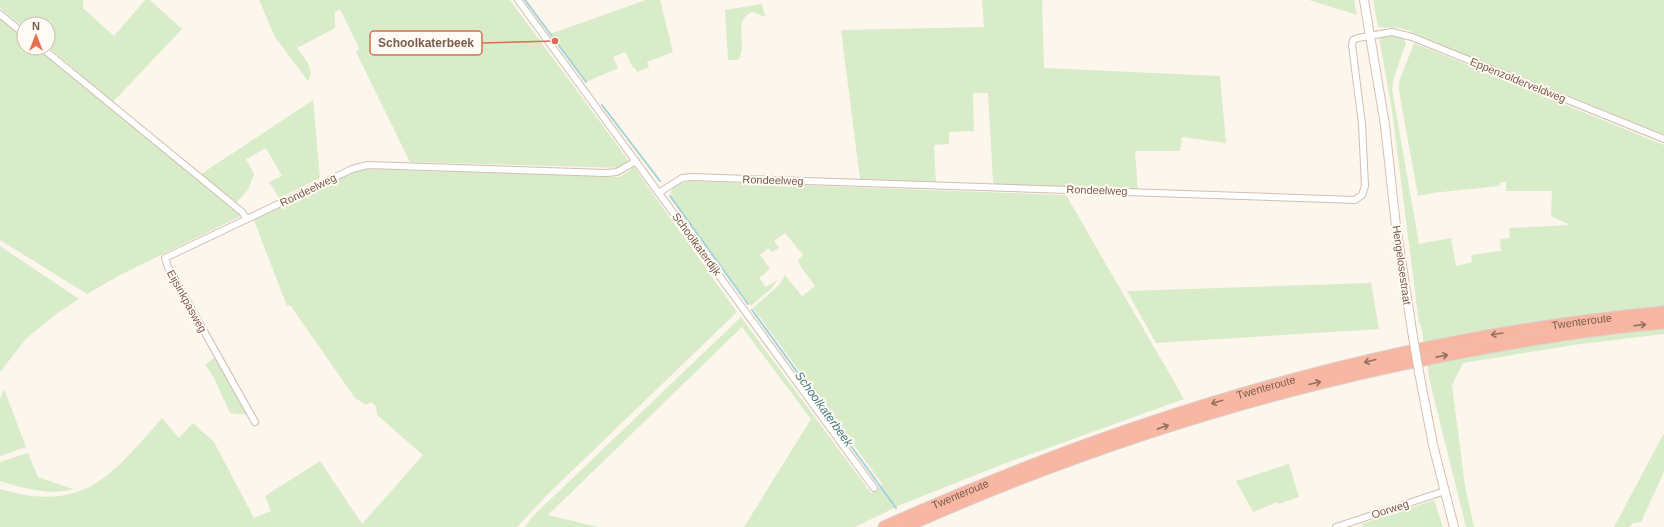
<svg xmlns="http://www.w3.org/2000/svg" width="1664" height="527" font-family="Helvetica,sans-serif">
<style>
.green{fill:#d8ecc9}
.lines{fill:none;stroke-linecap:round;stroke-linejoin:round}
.stream{stroke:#a5d3da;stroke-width:2}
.street-casing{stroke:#d1beb0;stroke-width:8}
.secondary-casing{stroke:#d6c0b0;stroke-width:10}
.highway-casing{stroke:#dad1cd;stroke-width:13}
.street{stroke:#fff;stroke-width:6}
.secondary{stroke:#fff;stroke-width:8}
.highway{stroke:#f7b7a3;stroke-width:11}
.secondary-bridge-casing{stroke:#d6c0b0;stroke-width:10;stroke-linecap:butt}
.secondary-bridge{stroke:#fff;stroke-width:8}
.oneway{stroke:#936e5e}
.labels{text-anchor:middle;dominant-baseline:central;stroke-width:4;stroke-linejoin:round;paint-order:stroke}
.street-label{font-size:11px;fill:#7a5c4d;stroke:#fffaf3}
.water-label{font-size:12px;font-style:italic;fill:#437c86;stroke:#fffaf3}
.leader{fill:none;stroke:#dc6d51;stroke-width:1.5}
.callout-dot{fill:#dc6d51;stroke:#fffaf3;stroke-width:1.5}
.callout{fill:#fffaf3;stroke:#dc6d51;stroke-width:1.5}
.callout-label{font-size:12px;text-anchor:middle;font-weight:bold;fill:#7a5c4d}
</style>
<rect width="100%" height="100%" fill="#fdf6ec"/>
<path class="green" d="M0,0H83V8L114,36L145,0H150L182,29L113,102L48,47V24H24V28L0,8Z
M259,0H510L626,157L629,163L621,168L410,162L356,52L359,48L340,9L335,12V28L297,48C304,58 316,69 308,81L275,37Z
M646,0H660L673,52L647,62L649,67L637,72L634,67L633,68L625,52L613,57L618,68L586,82L550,34Z
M982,0H1042L1044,68L1220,76L1226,143L1182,137L1180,151H1135L1138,190L995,184L993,181L988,93H973L974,131L949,132V144L934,145L936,182L860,179L841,30L984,27Z
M1309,0H1354L1357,15Z
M1373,0H1664V136L1512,75L1409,31L1401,28L1378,27Z
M762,4L765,17L753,12C731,19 749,45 738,60H728L725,10Z
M0,17L24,37V48H37L240,215L239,217L120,275L87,294L0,240Z
M1388,34L1402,36L1406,43L1394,77L1392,89L1419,244L1451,238L1456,266L1472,262L1471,255L1501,251L1500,239L1510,238L1509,228L1570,225L1551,216L1552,191H1506V182H1501L1499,186L1433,193L1418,196L1399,91V82L1414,43L1664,145V308L1424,345L1421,325L1419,323L1392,110L1379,38L1380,36Z
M313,100L320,178L279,198L269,182L282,176L266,148L246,159L254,174L248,190L236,203L201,174Z
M634,167L737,312L548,494L517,527H0V489C84,514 111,476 162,418L179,438L193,423L214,442L254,518L271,511L265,496L320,461L362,524L423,455L377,415L376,406L371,402L366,405L355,398L290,305L287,306L253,218L354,170L362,169L620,177Z
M690,181L1066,195L1184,399L1006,463L900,505L855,527H744L811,419L742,327L548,515L598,527H525L532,517L741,317L871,493L883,485L753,308L780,284L785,275L802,296L815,286L801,267L798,260L803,255L785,233L774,241L779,248L772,252L768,248L760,255L770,269L759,278L766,287L777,280L772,288L751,306L670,196L672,188L678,184Z
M0,246L79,299L56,314L26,339L0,372Z
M1371,283L1379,329L1156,343L1127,291Z
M1664,325V334L1573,345L1463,363L1452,385L1465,486L1474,527H1466L1429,378L1427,362L1472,352Z
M216,356L249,415L230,413L213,376L205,365Z
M4,389L26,447L0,456V399Z
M1664,433V472L1641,522L1633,523L1629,527H1614Z
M28,453L38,477L73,489C49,496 23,488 0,481V462Z
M1289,464L1299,497L1279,504L1277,502L1253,512L1236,481Z
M1434,500L1443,527H1363L1362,524Z"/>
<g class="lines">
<path class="stream" d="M525,0L586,82
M602,105L660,181
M670,196L748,304
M752,310L896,508"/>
<g class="street-casing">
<path id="street" d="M518,0L874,488
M0,14L24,34
M42,48L242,212L247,219L352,169L368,165L606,173L617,172L636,161
M660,192L682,178L692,177L1355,200L1362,195L1365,186L1362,124L1352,45L1353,40L1358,38L1392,32L1412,37L1664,139
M247,219L165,258L168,267L255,422
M1336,527L1445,491"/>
</g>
<g class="secondary-casing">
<path id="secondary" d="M1364,0L1385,125L1396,226L1413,337
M1419,372L1433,445L1454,527"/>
</g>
<g class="highway-casing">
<g id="highway">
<path id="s1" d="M884,527C1131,416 1394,337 1664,312"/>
<path d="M905,527C1079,449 1261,391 1448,355C1520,341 1592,329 1664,323"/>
</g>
</g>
<use href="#street" class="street"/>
<use href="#secondary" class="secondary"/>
<use href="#highway" class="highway"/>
<g class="secondary-bridge-casing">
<path id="secondary-bridge" d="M1413,337L1419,372"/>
</g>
<use href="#secondary-bridge" class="secondary-bridge"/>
</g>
<defs><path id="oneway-shaft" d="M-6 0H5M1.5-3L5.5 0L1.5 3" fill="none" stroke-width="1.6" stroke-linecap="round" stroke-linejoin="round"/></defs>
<g class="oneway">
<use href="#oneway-shaft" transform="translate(1640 325) rotate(-7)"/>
<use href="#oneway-shaft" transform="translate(1497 334) rotate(171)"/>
<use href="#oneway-shaft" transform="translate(1442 356) rotate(-11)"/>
<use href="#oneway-shaft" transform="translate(1370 361) rotate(166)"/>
<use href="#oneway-shaft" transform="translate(1315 383) rotate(-14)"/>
<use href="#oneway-shaft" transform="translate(1217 402) rotate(163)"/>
<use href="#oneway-shaft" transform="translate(1163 427) rotate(-19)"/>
</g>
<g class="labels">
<g class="street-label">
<text transform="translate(1518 80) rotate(22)">Eppenzolderveldweg</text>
<text transform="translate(773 180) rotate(2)">Rondeelweg</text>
<text transform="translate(308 190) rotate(-26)">Rondeelweg</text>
<text transform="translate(1097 190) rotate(2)">Rondeelweg</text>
<text transform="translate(697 244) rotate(54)">Schoolkaterdijk</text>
<text transform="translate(1402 265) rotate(82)">Hengelosestraat</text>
<text transform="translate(187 301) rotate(61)">Eijsinkpasweg</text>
<text stroke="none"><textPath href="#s1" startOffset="730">Twenteroute</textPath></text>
<text stroke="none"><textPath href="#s1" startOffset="407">Twenteroute</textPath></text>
<text stroke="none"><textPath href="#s1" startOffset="83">Twenteroute</textPath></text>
<text transform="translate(1390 509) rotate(-18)">Oorweg</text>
</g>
<g class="water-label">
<text transform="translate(824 409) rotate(54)">Schoolkaterbeek</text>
</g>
</g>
<path class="leader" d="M555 41L482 43"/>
<circle class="callout-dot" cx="555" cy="41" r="4"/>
<rect class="callout" x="370" y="31" width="112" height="24" rx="4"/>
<g class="callout-label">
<text x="426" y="47">Schoolkaterbeek</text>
</g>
<g transform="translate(36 36)"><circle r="19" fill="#fffaf3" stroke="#cabbb1"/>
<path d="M0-3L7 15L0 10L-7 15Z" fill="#e76f51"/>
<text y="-6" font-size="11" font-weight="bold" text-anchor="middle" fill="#7a5c4d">N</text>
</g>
</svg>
